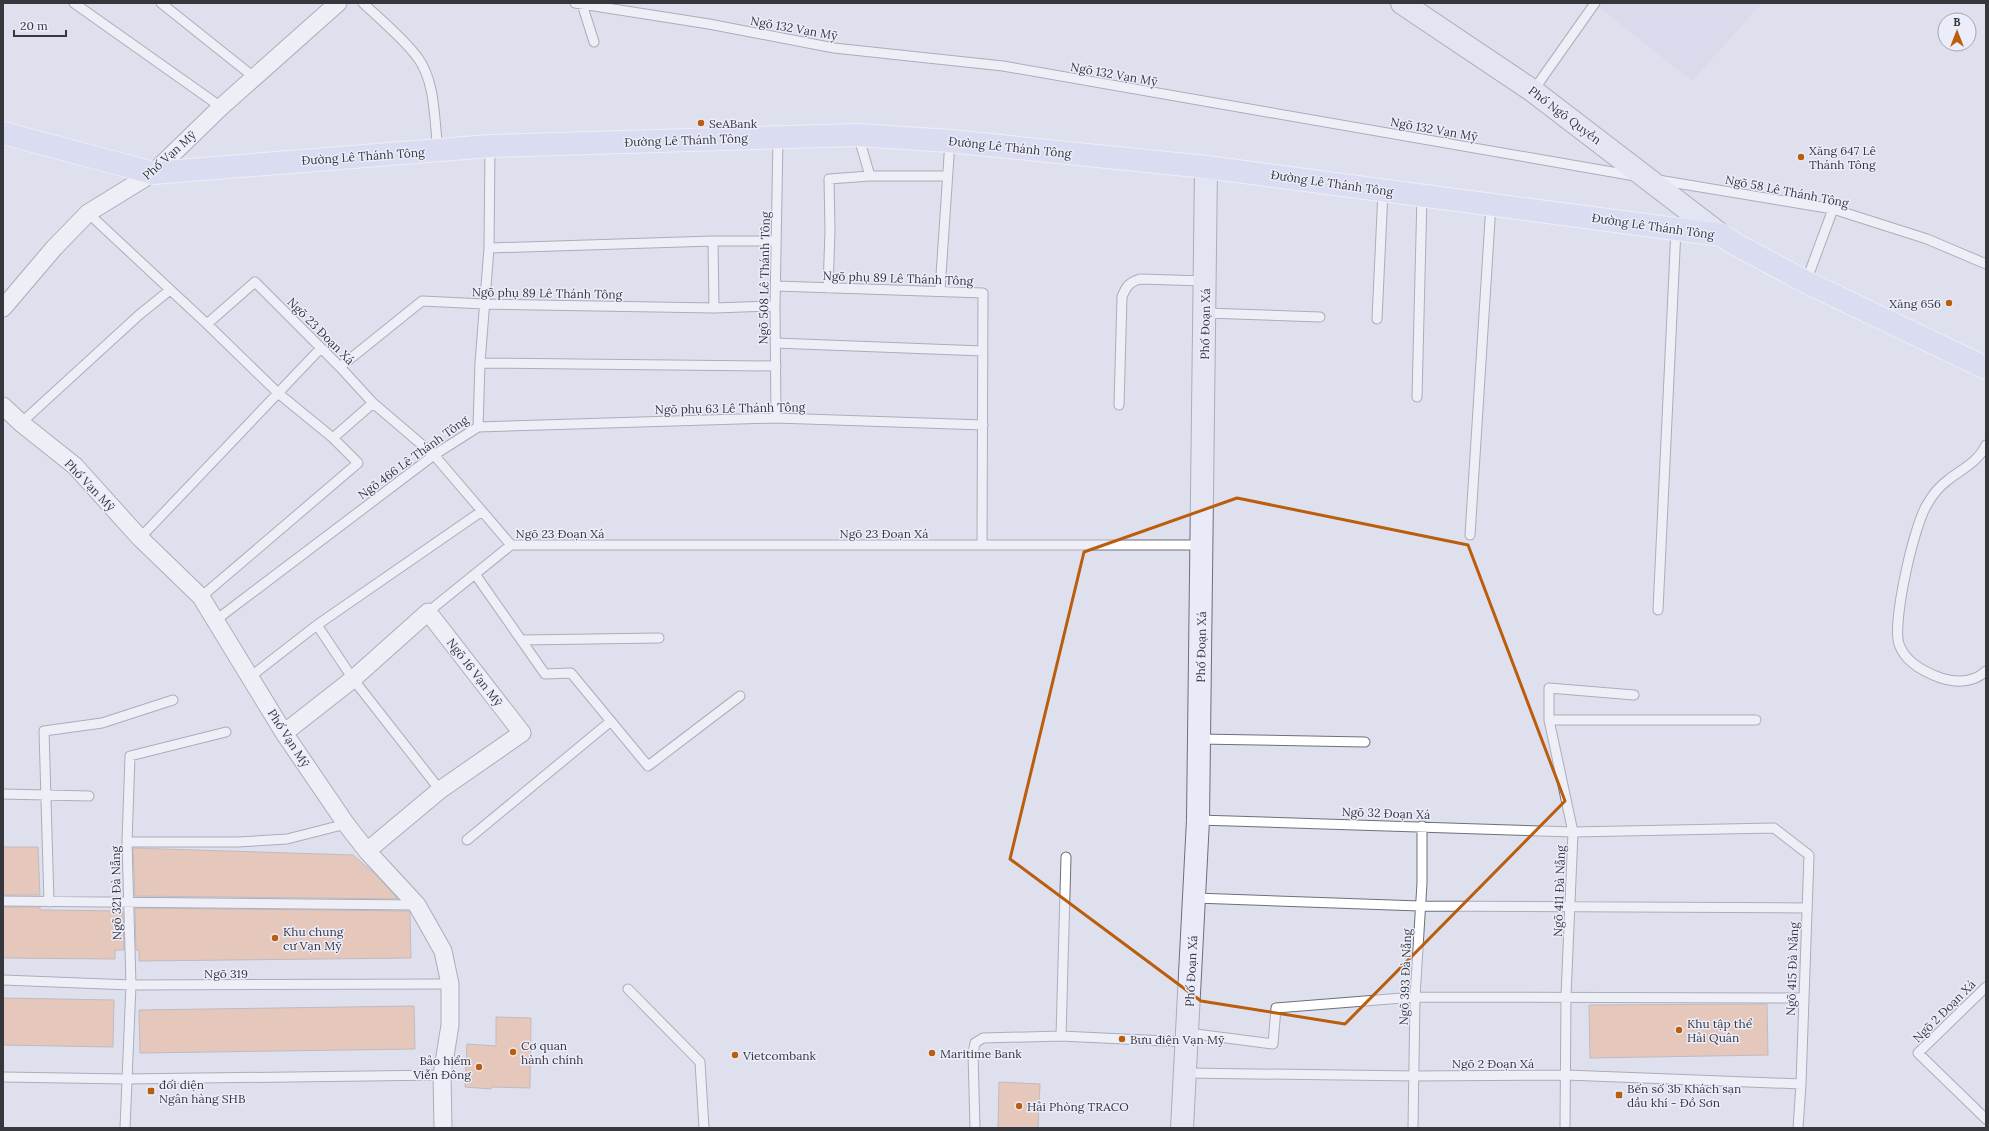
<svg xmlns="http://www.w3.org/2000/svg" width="1989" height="1131" font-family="Lora,serif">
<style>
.built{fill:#d2d4ea}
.building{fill:#f0a97d;stroke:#9a8d85}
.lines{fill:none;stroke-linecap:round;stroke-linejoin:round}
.lane-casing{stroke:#6e6f7b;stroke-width:11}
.street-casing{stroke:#6e6f7b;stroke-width:19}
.secondary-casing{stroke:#6e6f7b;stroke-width:24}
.primary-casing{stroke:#fff;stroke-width:24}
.lane{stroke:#fff;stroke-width:9}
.street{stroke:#fff;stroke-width:17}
.secondary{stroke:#eaebf9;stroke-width:22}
.primary{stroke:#d5d7f3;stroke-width:22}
.marked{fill:none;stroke:#ba5d0c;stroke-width:3;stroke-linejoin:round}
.poi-dot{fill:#ba5d0c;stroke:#ecedfb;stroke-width:1.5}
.labels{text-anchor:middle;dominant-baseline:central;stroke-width:3;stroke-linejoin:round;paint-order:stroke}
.street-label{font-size:12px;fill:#36373c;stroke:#ecedfb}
.poi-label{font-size:12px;fill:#36373c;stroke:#ecedfb;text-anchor:start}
</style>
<rect width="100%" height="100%" fill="#dee0ee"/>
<path class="built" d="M1594,3H1762L1692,81Z"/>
<path class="building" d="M3,847H38L40,895H3Z
M133,848L353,855L375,874L398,899L135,896Z
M3,907H40V910L123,911L124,950H115V959L3,958Z
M135,908L409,911L410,914L411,958L139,961V950H136Z
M3,998L114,1000L113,1047L3,1045Z
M1767,1004L1768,1055L1590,1058L1589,1005Z
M414,1006L415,1049L140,1053L139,1010Z
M496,1017L531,1018L530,1088L491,1087V1089L465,1087L467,1044L496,1046Z
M999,1082L1040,1084L1038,1128H998Z"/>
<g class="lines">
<g class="lane-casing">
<path id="lane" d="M74,3L221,107
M161,3L255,78
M363,3C381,20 403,38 418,58C436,83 434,121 438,150
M575,3L709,24L834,48L1003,66L1635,176
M582,4L594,42
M1533,91L1595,3
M870,176H947
M1658,180L1833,209L1927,239L1986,264
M88,213L207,324L255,282L340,367L373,403L434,455L511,545H1201
M713,241H776
M489,248L713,241L714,308
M1806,282L1833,209
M776,286L983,293L982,545
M828,288L830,231L829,179L870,176L858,135
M940,290L950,141
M1205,313L1320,317
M1377,319L1383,191
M207,324L278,393L333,438
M775,343L983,351
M480,363L776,366
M340,367L422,301L484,304L714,308L775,306
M1417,397L1422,195
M1119,405L1122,297C1126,286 1130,282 1140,279L1205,281
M776,418L775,306L778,138
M21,423L139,315L170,290
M478,427L776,418L983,425
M1986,445C1978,462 1962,469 1948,480C1940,486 1933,494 1928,503C1914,523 1892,623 1899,644C1905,662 1924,672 1941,678C1957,683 1973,683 1986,671
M1470,535L1491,204
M140,538L321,348
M475,574L545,674L571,673L648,766L740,696
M201,597L358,463L333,438L373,403
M1658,610L1676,229
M428,612L511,545
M216,620L434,455L478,427L480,363L489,248L490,146
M317,625L353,679L440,790
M521,640L659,638
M250,677L317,625L482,511
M1549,720H1756
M1199,739L1365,742
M3,794L89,796
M1198,820L1573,832L1774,828L1809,855L1801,1084L1798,1128
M467,840L611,721
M127,842H238L287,839L346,824
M1195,898L1420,906L1807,908
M3,901L417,905
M49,902L44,731L102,723L173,700
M3,980L131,985L450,984
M1986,987L1918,1053L1986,1119
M628,989L700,1062L704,1128
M1188,1033L1273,1044L1276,1008L1415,997L1803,998
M1061,1036L1066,857
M1186,1073L1414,1076L1566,1075L1801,1084
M3,1077L126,1079L442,1075
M125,1128L131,985L127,842L130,756L226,732
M975,1128L973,1053L975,1043L983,1038L1061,1036L1187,1042
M1413,1128L1415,997L1422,883V826
M1565,1128L1566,996L1573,832L1549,720V688L1634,695"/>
</g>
<g class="street-casing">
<path id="street" d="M3,308L54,248L88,213L153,173L221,107L338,3
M3,406L21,423L75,466L140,538L201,597L284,733L346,824L367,851L417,905L443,951L450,984V1025L442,1075L443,1128
M284,733L353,679L428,612L522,733L440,790L367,851"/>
</g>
<g class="secondary-casing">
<path id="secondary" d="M1402,3L1533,91L1721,235
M1182,1128L1198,820L1206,167"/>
</g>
<g class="primary-casing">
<path id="primary" d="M3,133L153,173L490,146L858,135L950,141L1206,167L1721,235L1735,244L1806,282L1986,368"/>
</g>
<use href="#lane" class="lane"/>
<use href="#street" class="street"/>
<use href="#secondary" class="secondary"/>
<use href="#primary" class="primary"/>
</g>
<path d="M0 0H1989V1131H0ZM1237,498L1468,545L1565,801L1345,1024L1201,1001L1010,859L1084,552Z" fill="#dee0ee" fill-opacity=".55" fill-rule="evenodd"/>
<path class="marked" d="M1237,498L1468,545L1565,801L1345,1024L1201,1001L1010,859L1084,552Z"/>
<g class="poi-dot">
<circle cx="701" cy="123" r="4"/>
<circle cx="1801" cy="157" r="4"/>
<circle cx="1949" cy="303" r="4"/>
<circle cx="275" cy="938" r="4"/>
<circle cx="1679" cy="1030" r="4"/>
<circle cx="1122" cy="1039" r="4"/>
<circle cx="513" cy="1052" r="4"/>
<circle cx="932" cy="1053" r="4"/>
<circle cx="735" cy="1055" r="4"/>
<circle cx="479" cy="1067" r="4"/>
<rect x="147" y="1087" width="8" height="8" rx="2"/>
<rect x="1615" y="1091" width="8" height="8" rx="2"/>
<circle cx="1019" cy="1106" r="4"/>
</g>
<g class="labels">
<g class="street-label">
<text transform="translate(794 28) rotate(10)">Ngõ 132 Vạn Mỹ</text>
<text transform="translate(1114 74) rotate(10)">Ngõ 132 Vạn Mỹ</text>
<text transform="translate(1565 115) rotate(37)">Phố Ngô Quyền</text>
<text transform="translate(1434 129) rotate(10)">Ngõ 132 Vạn Mỹ</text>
<text transform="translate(686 140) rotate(-2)">Đường Lê Thánh Tông</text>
<text transform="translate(1010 147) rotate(6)">Đường Lê Thánh Tông</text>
<text transform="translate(169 155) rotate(-42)">Phố Vạn Mỹ</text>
<text transform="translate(363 156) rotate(-4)">Đường Lê Thánh Tông</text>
<text transform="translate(1332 183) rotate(8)">Đường Lê Thánh Tông</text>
<text transform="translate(1787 191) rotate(11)">Ngõ 58 Lê Thánh Tông</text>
<text transform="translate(1653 226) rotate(8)">Đường Lê Thánh Tông</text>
<text transform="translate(764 278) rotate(-89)">Ngõ 508 Lê Thánh Tông</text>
<text transform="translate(898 278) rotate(2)">Ngõ phụ 89 Lê Thánh Tông</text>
<text transform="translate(547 293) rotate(1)">Ngõ phụ 89 Lê Thánh Tông</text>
<text transform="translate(1205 324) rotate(-89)">Phố Đoạn Xá</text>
<text transform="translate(321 331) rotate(45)">Ngõ 23 Đoạn Xá</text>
<text transform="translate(730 408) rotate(-1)">Ngõ phụ 63 Lê Thánh Tông</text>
<text transform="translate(413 457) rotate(-36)">Ngõ 466 Lê Thánh Tông</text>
<text transform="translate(90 485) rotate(46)">Phố Vạn Mỹ</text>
<text x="560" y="533">Ngõ 23 Đoạn Xá</text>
<text x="884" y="533">Ngõ 23 Đoạn Xá</text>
<text transform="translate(1201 647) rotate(-89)">Phố Đoạn Xá</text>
<text transform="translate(475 672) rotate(52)">Ngõ 16 Vạn Mỹ</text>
<text transform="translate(289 738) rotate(57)">Phố Vạn Mỹ</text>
<text transform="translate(1386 813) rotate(2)">Ngõ 32 Đoạn Xá</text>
<text transform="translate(1559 891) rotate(-88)">Ngõ 411 Đà Nẵng</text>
<text transform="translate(116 893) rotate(-91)">Ngõ 321 Đà Nẵng</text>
<text transform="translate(1792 969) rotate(-88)">Ngõ 415 Đà Nẵng</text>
<text transform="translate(1191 971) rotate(-87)">Phố Đoạn Xá</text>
<text x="226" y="973">Ngõ 319</text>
<text transform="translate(1405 977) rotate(-88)">Ngõ 393 Đà Nẵng</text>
<text transform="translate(1944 1011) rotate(-45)">Ngõ 2 Đoạn Xá</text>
<text x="1493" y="1063">Ngõ 2 Đoạn Xá</text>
</g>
<g class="poi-label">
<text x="709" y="123">SeABank</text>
<text x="1809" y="150">Xăng 647 Lê<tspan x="1809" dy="14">Thánh Tông</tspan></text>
<text x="1941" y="303" text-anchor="end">Xăng 656</text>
<text x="283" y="931">Khu chung<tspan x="283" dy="14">cư Vạn Mỹ</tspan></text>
<text x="1687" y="1023">Khu tập thể<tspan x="1687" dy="14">Hải Quân</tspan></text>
<text x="1130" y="1039">Bưu điện Vạn Mỹ</text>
<text x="521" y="1045">Cơ quan<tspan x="521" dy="14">hành chính</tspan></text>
<text x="940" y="1053">Maritime Bank</text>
<text x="743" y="1055">Vietcombank</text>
<text x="471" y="1060" text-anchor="end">Bảo hiểm<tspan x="471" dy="14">Viễn Đông</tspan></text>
<text x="159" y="1084">đối diện<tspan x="159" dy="14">Ngân hàng SHB</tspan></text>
<text x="1627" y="1088">Bến số 3b Khách sạn<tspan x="1627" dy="14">dầu khí - Đồ Sơn</tspan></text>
<text x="1027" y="1106">Hải Phòng TRACO</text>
</g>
</g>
<rect width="1989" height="1131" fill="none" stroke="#36373c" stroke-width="8"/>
<g transform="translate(1957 32)"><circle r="19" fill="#ecedfb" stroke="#a3a4af"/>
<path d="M0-3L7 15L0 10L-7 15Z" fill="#ba5d0c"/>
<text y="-6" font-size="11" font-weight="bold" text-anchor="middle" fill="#36373c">B</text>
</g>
<path d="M14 30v6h52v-6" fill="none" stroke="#36373c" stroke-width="2"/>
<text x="20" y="30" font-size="12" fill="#36373c" stroke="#ecedfb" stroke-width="3" paint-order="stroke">20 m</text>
</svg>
